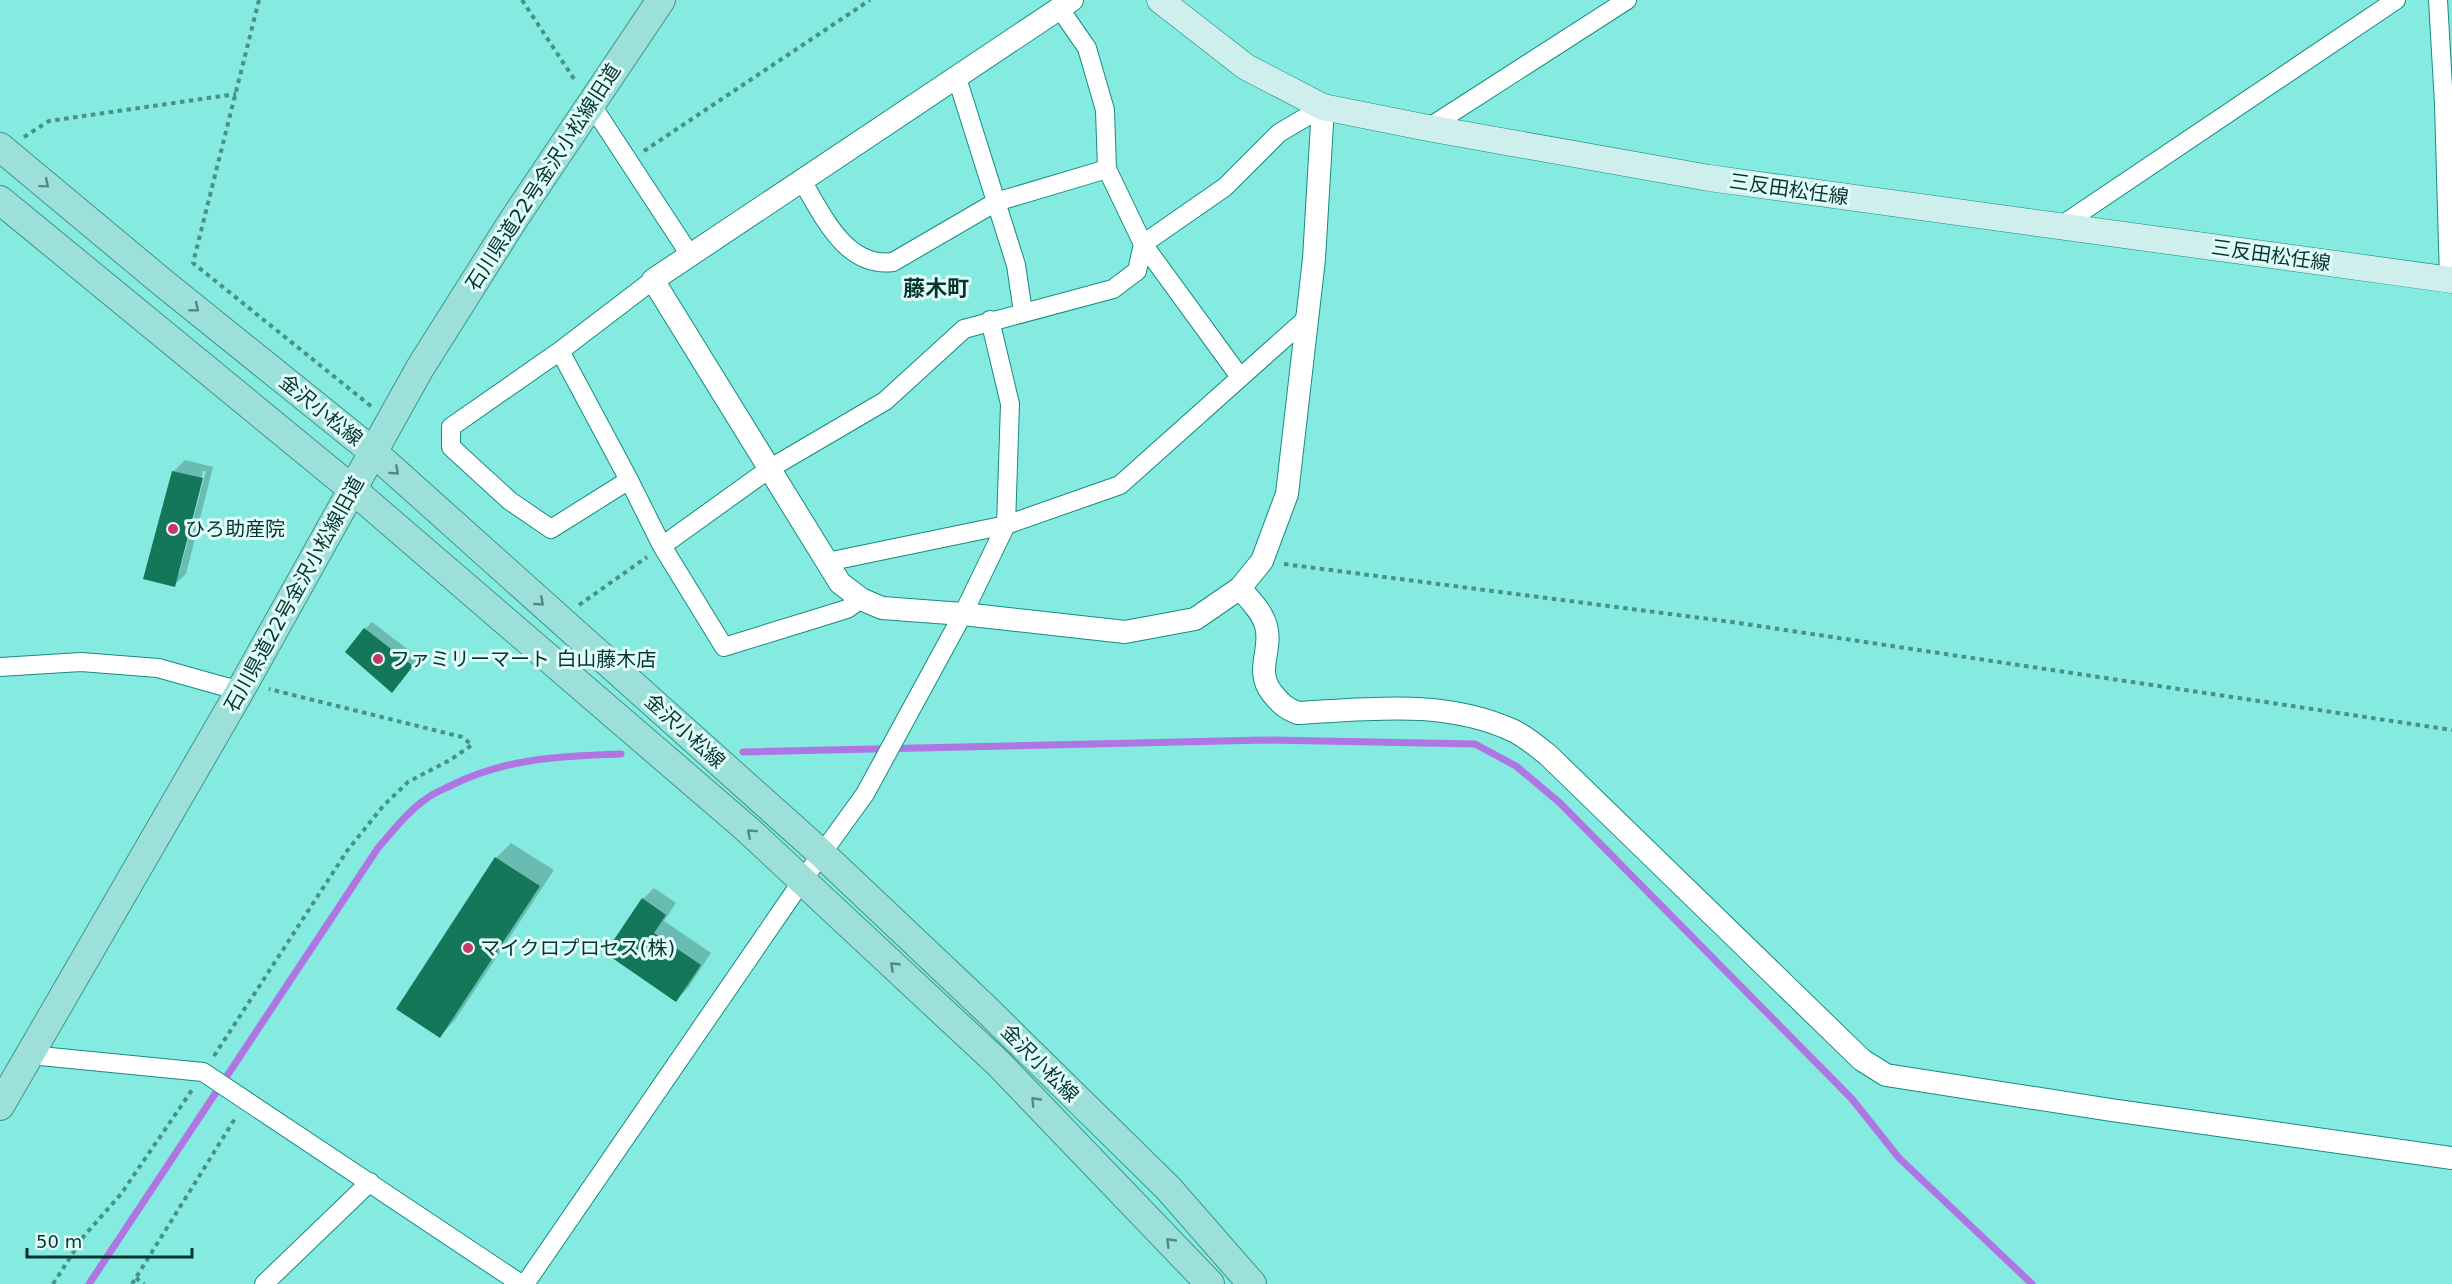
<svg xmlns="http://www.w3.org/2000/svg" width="2452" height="1284" font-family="'DejaVu Sans','Noto Sans JP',sans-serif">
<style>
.shadow{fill:#0003;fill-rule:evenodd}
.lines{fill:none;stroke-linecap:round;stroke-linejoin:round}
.stream{stroke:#ae75e3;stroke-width:7}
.building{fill:#157759}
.minor-casing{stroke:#158c83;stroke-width:20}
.tertiary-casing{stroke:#158c83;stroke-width:24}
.secondary-casing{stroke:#158c83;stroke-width:27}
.primary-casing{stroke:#3e968d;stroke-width:30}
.path{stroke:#47918a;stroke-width:4;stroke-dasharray:4.5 4.5;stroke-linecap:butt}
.minor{stroke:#fff;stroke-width:18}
.tertiary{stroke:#fff;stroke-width:22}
.secondary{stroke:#ceefec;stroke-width:26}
.primary{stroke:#9ddfd9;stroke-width:28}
.oneway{stroke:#518a84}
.poi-dot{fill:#c53764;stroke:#e1fdf9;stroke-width:2}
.labels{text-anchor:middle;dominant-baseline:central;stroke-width:6;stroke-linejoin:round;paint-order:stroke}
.street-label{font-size:20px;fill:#053430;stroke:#e1fdf9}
.poi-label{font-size:20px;fill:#053430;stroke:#e1fdf9;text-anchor:start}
.quarter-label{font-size:22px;font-weight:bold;fill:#053430;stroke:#e1fdf9}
</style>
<rect width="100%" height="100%" fill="#85eadf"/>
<path class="shadow" d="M185,460L213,467L186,574L174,585L173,472ZM203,471H206L179,574H176Z
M372,622L419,658L399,684L365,629Z
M511,843L554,870L455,1020L440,1036L496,858Z
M654,888L676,903L664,921L711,953L688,988L676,1000L607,953L643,899Z"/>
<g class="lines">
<path class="stream" d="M743,752L1265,740L1475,744L1516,766L1560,803L1852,1099L1899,1158L2032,1284
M89,1284L378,848C393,831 407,812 426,799C433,793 442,790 450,786C505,758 561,756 621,754"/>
</g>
<path class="building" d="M172,471L203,478L175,587L143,579Z
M364,628L413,666L392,693L345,652Z
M495,857L540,886L440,1038L396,1009Z
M642,898L666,915L654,933L701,965L676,1002L605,953Z"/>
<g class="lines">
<g class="minor-casing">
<path id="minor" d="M2438,0L2444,104L2449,279
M1060,9L1087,48L1105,110L1107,169L1143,244L1240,377
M957,78L1016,265L1023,312
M591,104L690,255
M1428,128L1627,0
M802,181C823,215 845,268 893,262L996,202L1107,169
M2059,227L2396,0
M560,351L629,480L551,529L510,501L451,447V427L560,351L653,280
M629,480L662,546L724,647L847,609L861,599
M662,546L769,469L885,401L964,329L1113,289L1137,271L1143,244L1225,187L1279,133L1323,107
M827,562L1006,525L1120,485L1307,318
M0,667L81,662L158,668L240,691
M30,1055L203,1072L521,1284
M264,1284L370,1182
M525,1284L802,881L865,794L963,614L1006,525L1010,404L990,320"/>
</g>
<g class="tertiary-casing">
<path id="tertiary" d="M1072,0L653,280L840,583L861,599L882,608L963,614L1125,632L1195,619L1240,588L1262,561L1287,494L1314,259L1323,107
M1240,588C1249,599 1262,611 1266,626C1273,650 1254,670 1272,693C1280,703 1286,709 1298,713C1372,709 1445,699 1514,731C1526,737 1538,747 1548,755L1862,1060L1886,1075L2111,1110L2452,1158"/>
</g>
<g class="secondary-casing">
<path id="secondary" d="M1160,0L1246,67L1323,107L1428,128L1709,178L2452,280"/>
</g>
<g class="primary-casing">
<path id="primary" d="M0,147L162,282L372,451L822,854L987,1010L1168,1188L1252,1284
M0,200L352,489L747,829L999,1064L1210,1284
M0,1106L240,691L420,368L512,222L661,0"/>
</g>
<path class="path" d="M259,0L193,263L372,407
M522,0L576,82
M24,137L49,121L236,94
M644,151L870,0
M1284,564L1732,622L2452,730
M579,605L647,557
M214,1056L347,851L383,806L408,782L450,760L472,745L462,737L269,689
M136,1278L144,1284
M53,1284L84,1236L121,1194L192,1090
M132,1284L236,1117"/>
<use href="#minor" class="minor"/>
<use href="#tertiary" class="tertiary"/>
<use href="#secondary" class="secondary"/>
<use href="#primary" class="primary"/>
</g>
<defs><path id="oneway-chevron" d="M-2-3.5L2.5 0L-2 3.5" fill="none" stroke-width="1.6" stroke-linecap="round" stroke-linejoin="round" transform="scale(1.5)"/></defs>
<g class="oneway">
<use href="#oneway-chevron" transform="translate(45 184) rotate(40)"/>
<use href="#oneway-chevron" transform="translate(195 308) rotate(39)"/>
<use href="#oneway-chevron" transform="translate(395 471) rotate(42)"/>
<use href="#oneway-chevron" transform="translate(540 602) rotate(42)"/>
<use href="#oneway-chevron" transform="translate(751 833) rotate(-138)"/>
<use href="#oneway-chevron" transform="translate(894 966) rotate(-137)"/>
<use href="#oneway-chevron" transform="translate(1035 1101) rotate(-134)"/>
<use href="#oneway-chevron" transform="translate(1170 1242) rotate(-134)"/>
</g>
<g class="poi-dot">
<circle cx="173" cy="529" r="6"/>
<circle cx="378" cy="659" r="6"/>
<circle cx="468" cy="948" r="6"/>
</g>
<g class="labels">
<g class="street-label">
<text transform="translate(543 177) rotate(-57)">石川県道22号金沢小松線旧道</text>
<text transform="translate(1789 189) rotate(8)">三反田松任線</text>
<text transform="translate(2271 255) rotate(8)">三反田松任線</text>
<text transform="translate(321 410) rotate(39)">金沢小松線</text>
<text transform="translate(294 594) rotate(-61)">石川県道22号金沢小松線旧道</text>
<text transform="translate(685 731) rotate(42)">金沢小松線</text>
<text transform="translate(1040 1063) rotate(45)">金沢小松線</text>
</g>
<g class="poi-label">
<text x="185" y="529">ひろ助産院</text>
<text x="390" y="659">ファミリーマート 白山藤木店</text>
<text x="480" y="948">マイクロプロセス(株)</text>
</g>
<g class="quarter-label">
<text x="936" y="288">藤木町</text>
</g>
</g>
<path d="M27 1248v9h165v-9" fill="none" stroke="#053430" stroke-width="3"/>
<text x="36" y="1248" font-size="18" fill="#053430" stroke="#e1fdf9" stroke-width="4.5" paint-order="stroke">50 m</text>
</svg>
